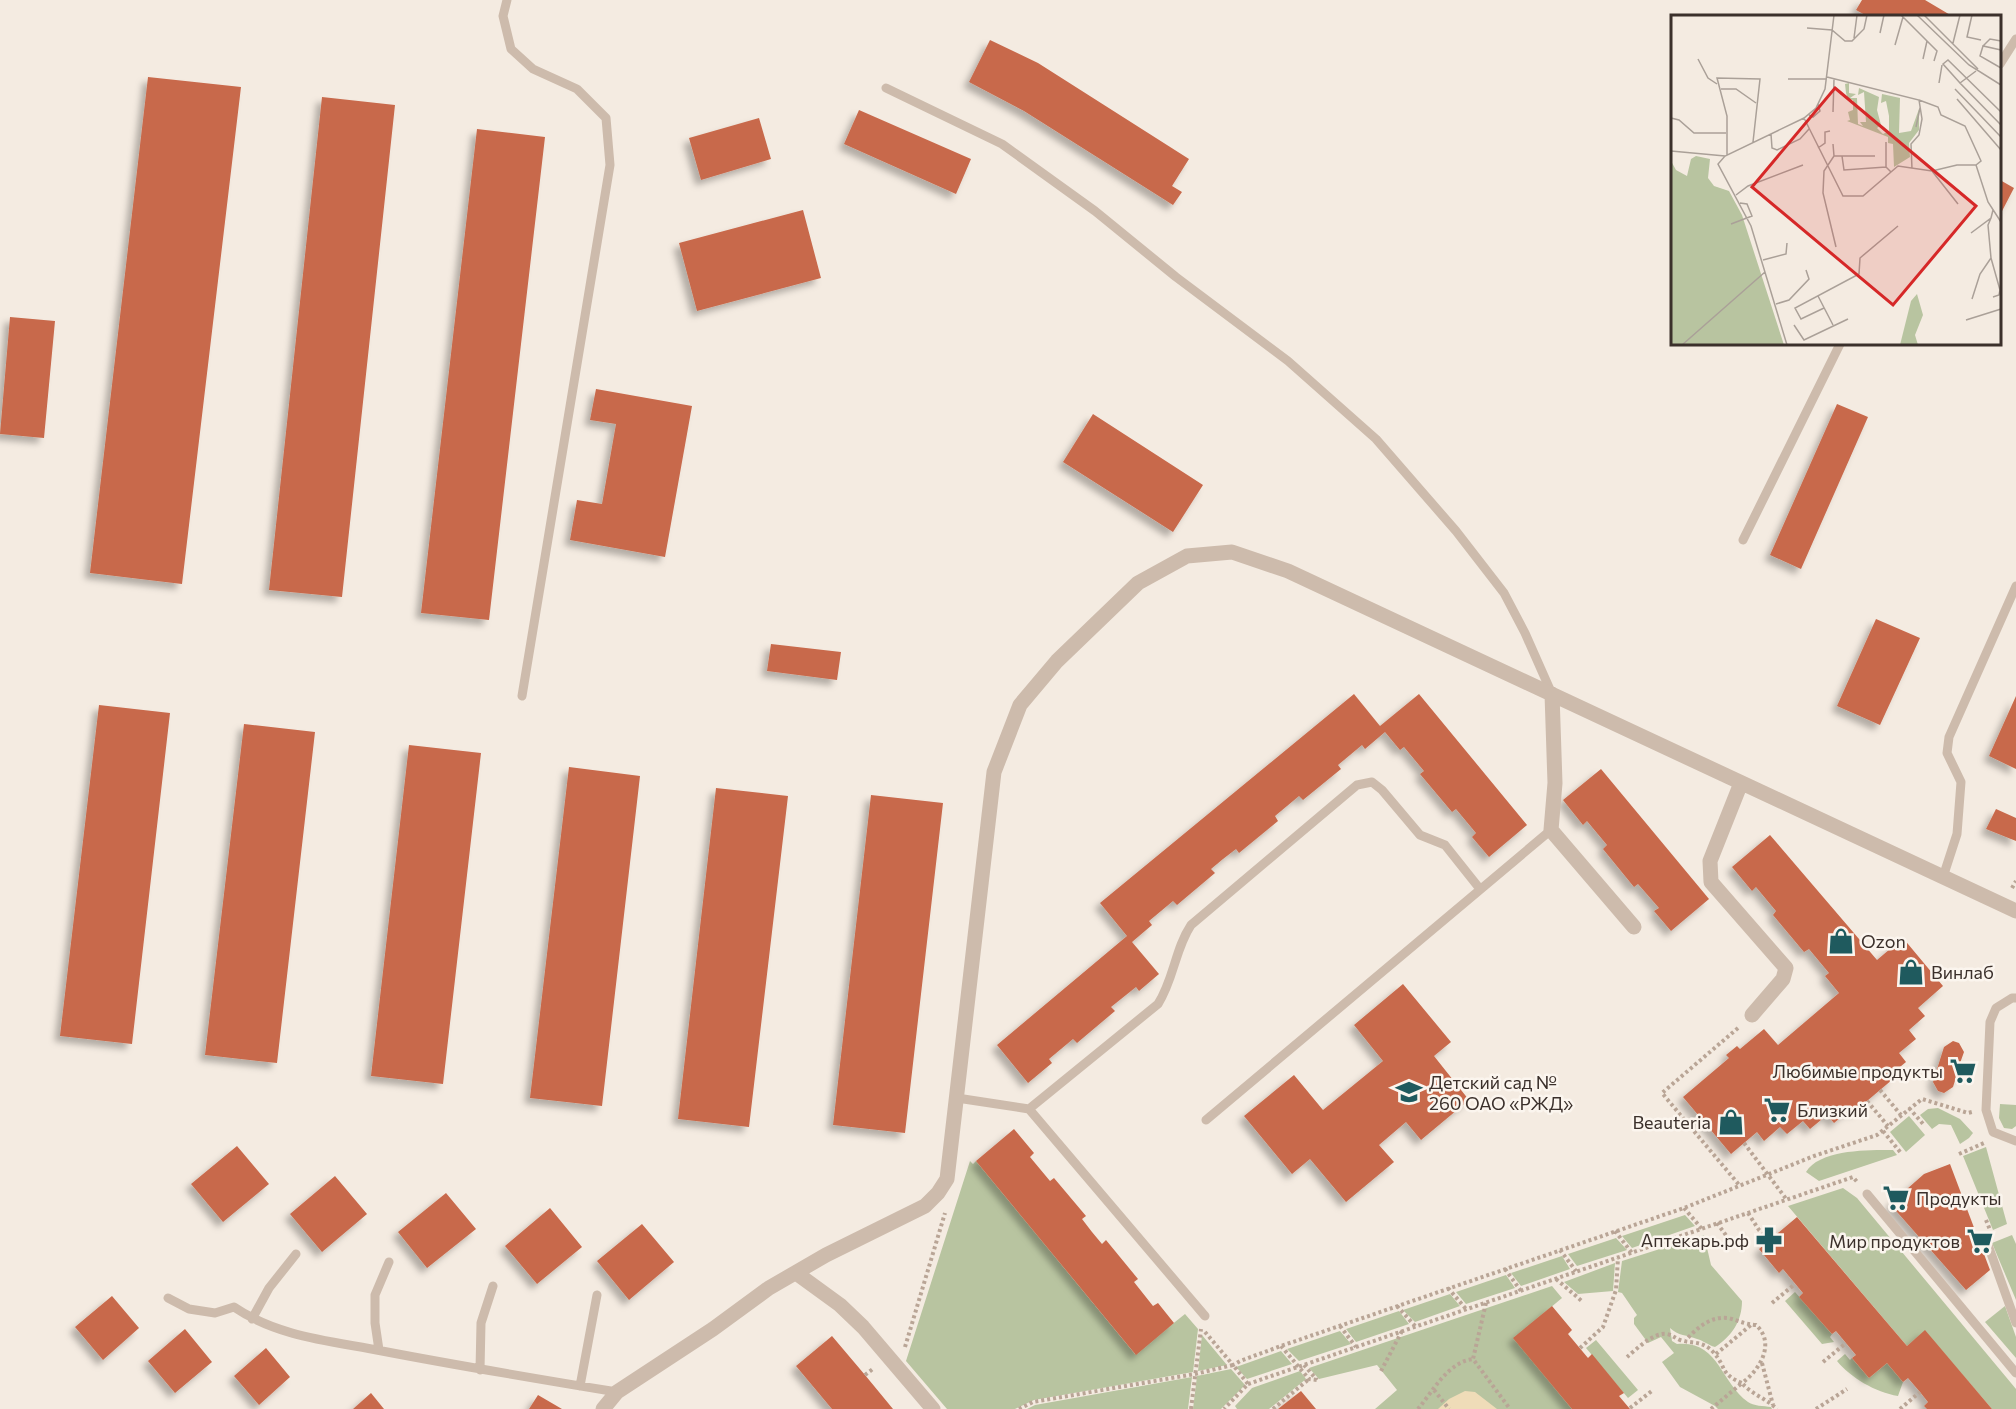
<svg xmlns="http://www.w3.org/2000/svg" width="2016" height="1409" font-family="Commissioner,sans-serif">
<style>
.green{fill:#b8c4a0}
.sand{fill:#efdcb8}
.building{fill:#c8694b;filter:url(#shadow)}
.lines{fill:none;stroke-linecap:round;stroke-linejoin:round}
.path{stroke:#b9a596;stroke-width:4;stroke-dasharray:3 3;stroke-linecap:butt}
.service{stroke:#cdbbac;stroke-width:9}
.minor{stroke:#cdbbac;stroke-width:15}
.labels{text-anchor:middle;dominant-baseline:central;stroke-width:5;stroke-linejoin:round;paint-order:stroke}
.poi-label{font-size:18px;fill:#3b302b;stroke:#fbf5ee;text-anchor:start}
.inset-road{fill:none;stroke:#aaa098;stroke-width:1.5}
.view{fill:#d62828;fill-opacity:0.15;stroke:#d62828;stroke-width:3}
.inset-edge{fill:none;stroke:#3b302b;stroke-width:3}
</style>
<defs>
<filter id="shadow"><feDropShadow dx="-5.5" dy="5.5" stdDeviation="3" flood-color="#0004"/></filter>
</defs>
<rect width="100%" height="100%" fill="#f4ebe1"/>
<path class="green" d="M2000,1104L2016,1105V1126L2012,1129L2004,1128L1999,1118Z
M1938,1108L1960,1119L1973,1133L1969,1138L1960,1144L1951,1125L1939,1124L1932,1129L1920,1115L1928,1109Z
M1909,1116L1925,1135L1906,1152L1890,1132Z
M1986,1147L2007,1224L1993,1230L1963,1156Z
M1893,1150L1897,1155L1819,1181L1806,1172C1820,1149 1869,1150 1893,1150Z
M970,1161L973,1164L976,1161L1135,1354L1185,1314L1198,1329L1193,1372L1034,1400L1015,1409H947L906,1361Z
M1843,1188L1857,1198L2016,1389V1409H1992L1925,1331L1907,1346L1788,1206Z
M1685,1215L1695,1226L1632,1248L1622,1236Z
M1704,1235L1711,1265L1742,1301C1742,1321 1732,1336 1715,1347C1708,1345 1704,1341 1697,1339C1687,1335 1678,1336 1670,1328L1672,1341L1677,1344C1719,1340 1720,1382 1748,1402C1753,1406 1764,1406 1771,1407L1772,1409H1718L1715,1406L1680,1387L1662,1362L1674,1353L1661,1337L1648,1343L1634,1324V1318L1637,1315L1622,1293L1618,1292L1622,1261Z
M2012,1235L2016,1244V1300L1992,1243Z
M1616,1238L1627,1250L1577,1266L1568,1254Z
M1562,1256L1570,1269L1521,1286L1511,1273Z
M1615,1263L1613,1291L1578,1294L1564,1282Z
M1506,1275L1515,1288L1466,1304L1456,1292Z
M1552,1286L1562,1298L1514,1338L1572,1409H1375L1397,1390L1377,1365L1319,1379L1309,1368Z
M1795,1292L1832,1334L1830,1337L1834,1342L1822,1344L1785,1301Z
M1450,1294L1460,1306L1415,1322L1403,1310Z
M2005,1306L2016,1337V1358L1985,1322Z
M1399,1311L1409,1324L1356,1342L1346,1329Z
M1340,1331L1351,1344L1299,1361L1287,1349Z
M1202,1335L1227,1365L1198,1371Z
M1596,1340L1638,1390L1628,1398L1586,1348Z
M1281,1351L1292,1364L1247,1379L1236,1367Z
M1845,1354L1850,1360L1852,1358L1869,1378L1887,1363L1903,1382L1898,1396C1875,1392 1851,1378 1837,1361Z
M1231,1369L1245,1385L1221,1409H1193L1197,1376Z
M1300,1371L1306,1379L1269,1409H1237L1235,1406L1252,1388Z
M1192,1377L1188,1409H1027L1035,1405Z"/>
<path class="sand" d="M1465,1391L1475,1392L1497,1409H1438L1449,1399Z"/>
<path class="building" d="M1862,0H1925L1952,16H1867L1856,10Z
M990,40L1038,63L1189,159L1172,186L1182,192L1173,205L1024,111L969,82Z
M148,77L241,87L182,584L90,573Z
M322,97L395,105L342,597L269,590Z
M859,110L971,159L956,194L844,144Z
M759,118L771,159L701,180L689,138Z
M477,129L545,137L489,620L421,613Z
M2000,180L2014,188L2000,215Z
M803,210L821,278L697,311L679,243Z
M10,317L55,321L44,438L0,434Z
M596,389L692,406L665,557L570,540L577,500L602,504L616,424L590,420Z
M1837,404L1868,417L1801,569L1770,555Z
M1093,414L1203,485L1173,532L1063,462Z
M1876,619L1920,638L1880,725L1837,706Z
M771,644L841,652L837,680L767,671Z
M1354,694L1380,726L1419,694L1527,825L1489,857L1472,837L1476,833L1456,809L1452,812L1420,774L1424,771L1404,747L1400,750L1385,732L1365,749L1362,745L1338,765L1341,769L1303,800L1299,796L1275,816L1278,821L1239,853L1236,849L1223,859L1211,869L1215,873L1177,905L1173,901L1149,921L1152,925L1132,942L1159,974L1139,991L1136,987L1111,1007L1115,1011L1077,1043L1073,1039L1049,1059L1052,1063L1028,1083L997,1045L1127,936L1100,903Z
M2016,696V769L1989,756Z
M99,705L170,713L132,1044L60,1036Z
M244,724L315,732L277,1063L205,1055Z
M409,745L481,753L443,1084L371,1076Z
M569,767L640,776L602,1106L530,1098Z
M1601,769L1709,899L1671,931L1654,911L1659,908L1638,884L1634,887L1603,849L1607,845L1587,821L1583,825L1563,800Z
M716,788L788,796L749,1127L678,1119Z
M871,795L943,803L905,1133L833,1125Z
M1996,809L2016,818V841L1986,829Z
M1770,835L1877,960L1903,938L1943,986L1918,1008L1925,1016L1909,1030L1916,1039L1899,1053L1906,1062L1889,1076L1893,1079L1854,1112L1851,1109L1834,1123L1827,1115L1810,1129L1803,1121L1787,1134L1780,1127L1764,1141L1757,1132L1731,1154L1683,1097L1729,1058L1726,1055L1737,1046L1740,1049L1764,1029L1778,1045L1839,993L1825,976L1829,973L1809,949L1804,952L1773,915L1776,911L1756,887L1752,891L1732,867Z
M1403,984L1451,1042L1434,1056L1469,1100L1421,1140L1406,1122L1379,1145L1394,1162L1346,1202L1310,1159L1292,1174L1244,1116L1294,1075L1323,1110L1383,1061L1354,1025Z
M1953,1041L1959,1043L1964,1052L1959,1066L1965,1067L1962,1076L1957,1074L1953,1087L1944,1093L1938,1091L1933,1082L1944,1047Z
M1014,1129L1034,1153L1030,1157L1050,1181L1054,1178L1086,1216L1082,1219L1092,1232L1102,1244L1106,1240L1138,1279L1134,1282L1153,1306L1158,1303L1174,1323L1136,1355L976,1161Z
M237,1146L269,1184L223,1222L191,1184Z
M1950,1164L1990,1270L1966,1290L1890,1204L1924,1174Z
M335,1176L367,1214L322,1252L290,1214Z
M446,1193L476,1229L427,1268L398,1232Z
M550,1208L582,1247L537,1284L505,1246Z
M1797,1217L1907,1346L1925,1330L1992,1409H1927L1924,1406L1928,1402L1920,1392L1908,1378L1903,1382L1887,1363L1869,1378L1852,1358L1856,1355L1836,1331L1832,1334L1799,1297L1803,1293L1783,1269L1779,1273L1759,1249Z
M642,1224L674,1262L629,1300L597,1261Z
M112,1296L139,1328L103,1360L75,1327Z
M1552,1306L1572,1330L1568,1334L1588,1358L1592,1354L1624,1393L1619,1396L1630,1409H1572L1513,1338Z
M185,1329L212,1362L175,1393L148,1361Z
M832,1336L865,1375L893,1409H832L796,1366Z
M266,1348L290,1377L259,1405L234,1376Z
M1301,1391L1316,1409H1278Z
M371,1393L384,1409H353Z
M538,1395L562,1409H529Z"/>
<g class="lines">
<path class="path" d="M2012,888L2016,881
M1738,1028L1662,1093L1740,1186
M1880,1090L1901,1115
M1867,1101L1888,1126
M1909,1108L1924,1125
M1883,1131L1901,1153
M1744,1143L1787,1200
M1959,1154L1984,1143
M1684,1208L1702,1229
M1748,1213L1759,1230L1769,1240
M1986,1220L1990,1230
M1717,1223L1728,1238
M1615,1231L1632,1253
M1560,1250L1576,1271
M1505,1269L1521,1291
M1556,1279L1583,1302
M1448,1288L1466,1309
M1486,1303L1473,1359L1510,1409
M1772,1303L1795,1284
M1397,1306L1416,1327
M1340,1326L1356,1347
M1205,1332L1233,1365L1240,1361L1281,1346L1684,1208L1814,1156L1877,1135L1922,1099L1968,1113L1972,1112
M1281,1346L1309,1379L1317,1380
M905,1347L945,1213
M1580,1348L1603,1327L1616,1290L1618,1258
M1716,1354L1751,1325
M1627,1357C1637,1349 1653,1332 1667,1334C1672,1335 1675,1338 1680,1340C1692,1344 1703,1340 1714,1353C1727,1368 1720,1374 1742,1383C1760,1370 1776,1343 1756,1325C1744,1324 1737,1320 1728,1318C1710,1316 1697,1328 1686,1340
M1823,1362L1846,1343
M1762,1363L1773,1405
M1304,1365L1317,1380
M1381,1371L1402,1331
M865,1375L874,1368
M1248,1384L1853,1177L1858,1183
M1434,1390L1449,1409
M1630,1408L1653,1390
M1019,1409L1033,1402L1195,1374L1233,1365L1248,1384L1224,1409
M1191,1409L1201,1329
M1273,1409L1309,1379
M1418,1409C1433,1391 1448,1362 1473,1359
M1711,1409L1742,1383C1751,1394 1767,1399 1777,1409
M1816,1409L1847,1389
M1900,1409L1920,1392"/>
<path class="service" d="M507,0L503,16L511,49L533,69L577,89L606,118L610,165L522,696
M2000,64L2016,39
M886,88L1002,144L1095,211L1176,277L1288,361L1376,439L1456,531L1504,593L1525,633L1552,694
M1743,540L1840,344
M1943,877L1957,834L1961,782L1947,753L1949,737L2016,586
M2016,998H2012L1996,1008L1990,1022L1986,1110L1993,1132L2016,1141
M957,1098L1029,1109L1205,1316
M1029,1109L1158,1004C1174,979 1175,949 1191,925L1357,785L1372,782L1382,790L1420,835L1445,845L1480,889
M1206,1120L1551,830
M1867,1194L2016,1373
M1988,1245L2016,1323
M168,1298L189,1309L215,1313L234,1307C278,1337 331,1341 382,1351C460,1366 538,1379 617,1392
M252,1319L269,1288L296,1254
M379,1350L375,1323V1295L389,1262
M480,1370L481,1323L493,1286
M580,1386L597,1295"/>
<path class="minor" d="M1552,694L1555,783L1551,830L1634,927
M1741,783L1710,861L1711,882L1786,968L1783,979L1752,1015
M796,1273L840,1305L863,1327L933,1409
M603,1409L617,1392L713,1329L769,1288L826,1255L925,1206L938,1193L947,1179L994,772L1020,705L1057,661L1138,583L1187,556L1232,552L1288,571L2016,911"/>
</g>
<defs>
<g id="shop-bare" transform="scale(2.07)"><path d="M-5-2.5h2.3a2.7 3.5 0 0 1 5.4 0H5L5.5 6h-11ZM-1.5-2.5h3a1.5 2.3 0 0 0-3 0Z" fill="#1f5a5e" stroke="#fbf5ee" stroke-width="2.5" paint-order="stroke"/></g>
<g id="supermarket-bare" transform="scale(2.07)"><path d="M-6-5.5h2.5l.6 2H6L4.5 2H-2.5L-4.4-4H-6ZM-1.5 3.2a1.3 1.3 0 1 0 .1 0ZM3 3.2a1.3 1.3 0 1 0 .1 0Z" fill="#1f5a5e" stroke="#fbf5ee" stroke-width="2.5" paint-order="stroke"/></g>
<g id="school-bare" transform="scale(2.07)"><path d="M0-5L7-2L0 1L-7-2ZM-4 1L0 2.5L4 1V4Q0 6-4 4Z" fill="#1f5a5e" stroke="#fbf5ee" stroke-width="2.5" paint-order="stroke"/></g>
<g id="pharmacy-bare" transform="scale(2.07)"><path d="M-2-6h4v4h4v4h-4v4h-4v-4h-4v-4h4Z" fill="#1f5a5e" stroke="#fbf5ee" stroke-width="2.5" paint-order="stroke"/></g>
</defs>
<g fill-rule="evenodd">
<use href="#shop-bare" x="1841" y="941"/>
<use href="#shop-bare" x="1911" y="972"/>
<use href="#supermarket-bare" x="1963" y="1071"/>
<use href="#school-bare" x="1409" y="1092"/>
<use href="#supermarket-bare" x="1777" y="1110"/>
<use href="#shop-bare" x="1731" y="1122"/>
<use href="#supermarket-bare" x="1896" y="1198"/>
<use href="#pharmacy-bare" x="1769" y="1240"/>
<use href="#supermarket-bare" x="1980" y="1241"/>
</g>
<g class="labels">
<g class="poi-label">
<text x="1861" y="941">Ozon</text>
<text x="1931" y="972">Винлаб</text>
<text x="1943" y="1071" text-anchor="end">Любимые продукты</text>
<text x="1429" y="1082">Детский сад №<tspan x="1429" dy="21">260 ОАО «РЖД»</tspan></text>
<text x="1797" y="1110">Близкий</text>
<text x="1711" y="1122" text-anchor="end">Beauteria</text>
<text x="1916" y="1198">Продукты</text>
<text x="1749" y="1240" text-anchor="end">Аптекарь.рф</text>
<text x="1960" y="1241" text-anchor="end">Мир продуктов</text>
</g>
</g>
<g transform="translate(1671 15)">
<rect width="330" height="330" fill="#f4ebe1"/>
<path d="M178,68V78L185,79L179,83H186L187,109L192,111L189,107H195L193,77L187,80L188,73L208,82L206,95L210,110L206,113L212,119L218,116V101L215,86L210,88L211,79L229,83L228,118L240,116L248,94V115L238,128L239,142L223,152L222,129L217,128V122L176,106L179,105L177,97L182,95V85L177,84L175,78L174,69ZM25,141L39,144L37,163L43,171L58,176L71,200L113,330H0V146L5,155L16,161L20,144ZM246,279L252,300L244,320L247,330H229L240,286Z" fill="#b8c4a0"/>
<path class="inset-road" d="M230,0L266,36L263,46M246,0L298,50L330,70M253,0L307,54M301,0L296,22L310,25M136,13L161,15L174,26H181L193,14L196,0M209,18L213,0M183,23L186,0M282,28L289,0M224,30L232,2M312,31L319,24L330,26M330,35L312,31L309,41L330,53M27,44L37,63L46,69M252,44L256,26M305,56L289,68L330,110M156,62L248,85L251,104L248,120L240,129L241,154M117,64H155M268,68L271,50M289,68L272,49L277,45L330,97M50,74H65L85,88M284,74L330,122M286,84L330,135M248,85L267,92L270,100L294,111L310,146L305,150M162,97L163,64M138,100L142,102L149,96L147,89M0,103L8,105L23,118H55M133,103L172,181H192L227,151L261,156L286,150H305M245,112L249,93M100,119L101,133L106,135L129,124L138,114M215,127V152L220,157M162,129L163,141L153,156L152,178L165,232M147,133L154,128V117L159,116M0,136L54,141M56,140V101L46,63L89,64L82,127M163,141H204M171,141L173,155L215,152M305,150L317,187L330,207M261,156L287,189M65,180L77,171L132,150M320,203L317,210L320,243L329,275L328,280L322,282M60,209L81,201L76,189L69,188M300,218L320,203L322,195M92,245L115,239L116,228M147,281L162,310M301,284L309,259L320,243M105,289L118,285L138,264L135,255M153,293L130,304L124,293L188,259L189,243L227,211M295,305L330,294M123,310L133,325L177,304M11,330L94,257M116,330L80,211L47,149L54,141L133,103L145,93L154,74L163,0"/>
<path class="view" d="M164,73L305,191L222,290L81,172Z"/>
<rect width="330" height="330" class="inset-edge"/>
</g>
</svg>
